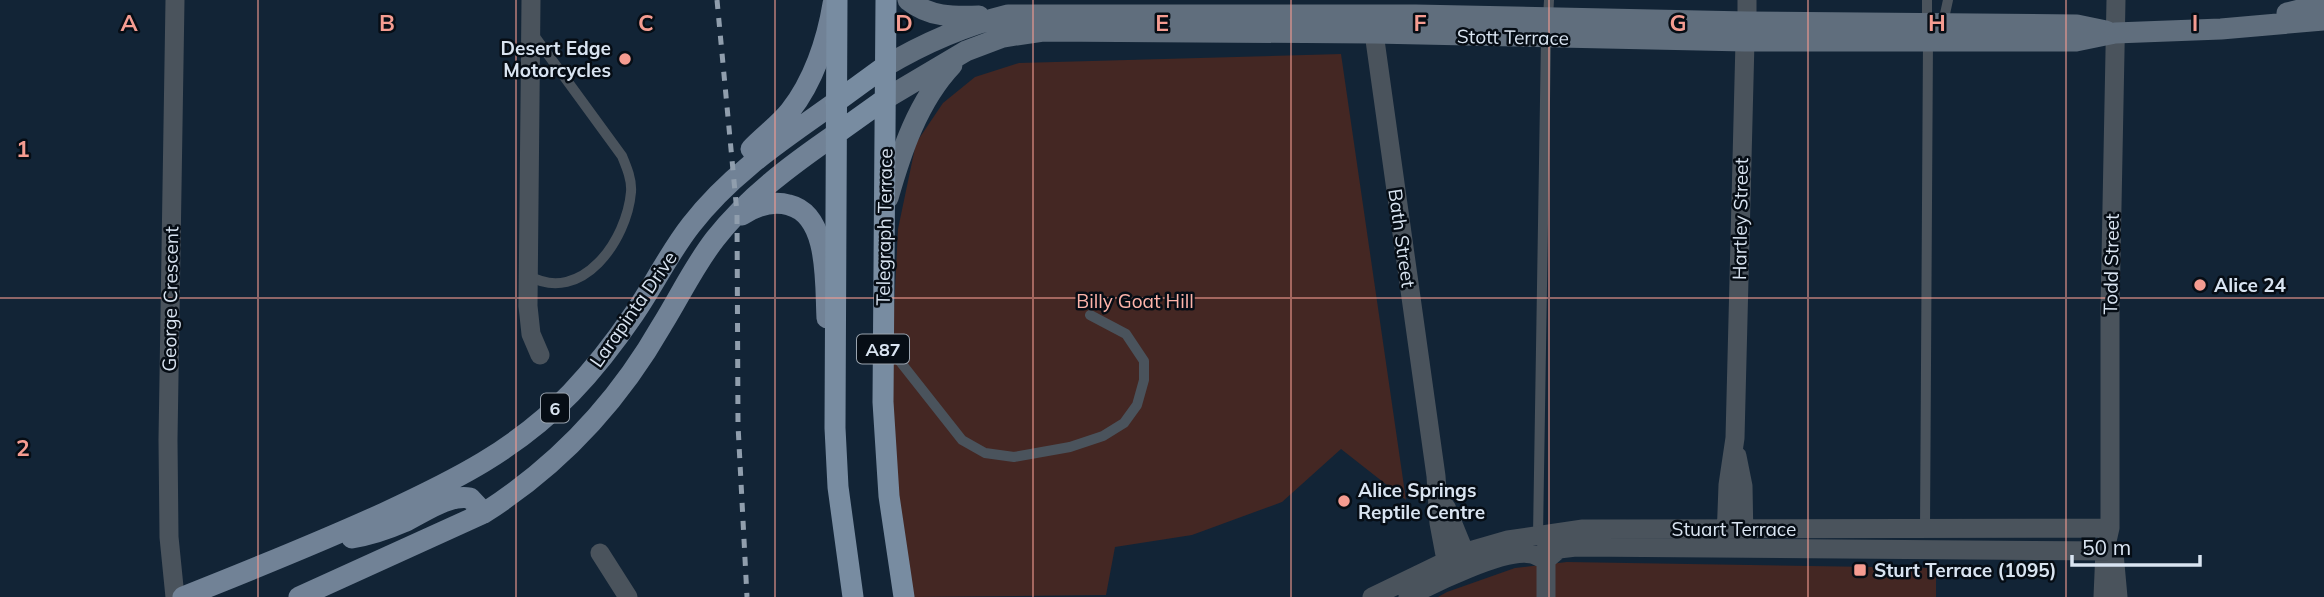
<svg xmlns="http://www.w3.org/2000/svg" width="2324" height="597" font-family="Mulish,sans-serif">
<style>
.green{fill:#442723}
.lines{fill:none;stroke-linecap:round;stroke-linejoin:round}
.service{stroke:#4a535c;stroke-width:10}
.minor{stroke:#4a535c;stroke-width:19}
.secondary{stroke:#606e7d;stroke-width:21}
.primary{stroke:#718296;stroke-width:21}
.trunk{stroke:#788ca1;stroke-width:21}
.rail{stroke:#909ead;stroke-width:5;stroke-dasharray:9 9;stroke-linecap:butt}
.grid{fill:none;stroke:#f59c91;stroke-width:2;stroke-opacity:0.55}
.poi-dot{fill:#f59c91;stroke:#060d15;stroke-width:2.5}
.labels{text-anchor:middle;dominant-baseline:central;stroke-width:5;stroke-linejoin:round;paint-order:stroke}
.shield{fill:#060d15;stroke:#9aa4af;stroke-width:2}
.shield-label{font-size:18px;font-weight:bold;fill:#d9e4f1}
.street-label{font-size:19px;fill:#d9e4f1;stroke:#060d15}
.poi-label{font-size:19px;font-weight:bold;fill:#d9e4f1;stroke:#060d15;text-anchor:start}
.park-label{font-size:19px;fill:#feb4aa;stroke:#060d15}
.grid-label{font-size:23px;text-anchor:middle;font-weight:bold;fill:#f59c91;stroke:#060d15;stroke-width:5;stroke-linejoin:round;paint-order:stroke}
</style>
<rect width="100%" height="100%" fill="#122436"/>
<path class="green" d="M1341,54L1406,500L1341,449L1282,502L1192,535L1115,547L1106,595L912,597L888,431L898,229L916,143L943,103L975,77L1019,63Z
M1567,562L1936,568V597H1438L1447,592L1515,568Z"/>
<g class="lines">
<path class="service" d="M1548,18L1549,0
M1927,23V0
M1943,23L1948,0
M529,276C582,305 627,240 631,192C632,180 627,168 622,156L533,34
M887,345L962,440L985,453L1014,457L1070,447L1103,436L1124,423L1137,405L1144,380V361L1126,334L1090,315
M1925,529L1928,40
M1538,535L1546,38"/>
<path class="minor" d="M175,0L168,440L169,537L175,597
M531,0L528,306L531,334L540,355
M1747,0V22
M1374,33L1436,476L1439,523L1448,571
M1737,456L1743,486L1744,541
M1446,507L1469,563
M1726,539L1728,485L1735,438L1745,41
M600,553L628,597
M2114,553L2118,597
M1372,597L1463,553L1508,540L1583,529L2110,528
M1408,597C1432,584 1505,548 1531,554C1536,555 1541,558 1546,560L1559,549L1576,547L2114,551
M1546,597V549
M2103,597L2105,550L2110,528V309L2116,0"/>
<path class="secondary" d="M908,0C929,17 953,17 979,16
M2287,13L2324,4
M884,67C924,43 963,26 1008,15H1416L1747,22L2077,25L2106,31
M885,99L966,51L1003,37L1043,31L1374,33L1745,41H2076L2115,33L2221,29L2324,20
M888,198C901,152 918,101 952,65"/>
<path class="primary" d="M751,149C763,136 779,125 790,111C813,82 827,41 833,4
M742,215C756,206 772,200 789,205C830,215 825,285 827,318
M352,538C370,535 388,529 404,522C423,513 448,494 470,498L484,513
M183,597C251,570 318,543 384,513C455,480 516,450 571,393C594,369 615,342 634,314C654,285 669,253 691,225C731,173 784,139 836,102
M299,597L484,513C559,465 618,402 662,325C680,296 694,266 715,239C749,196 791,165 836,134"/>
<path class="trunk" d="M837,0L835,428L838,487L853,597
M886,0L883,402L889,496L904,597
M836,102L884,67
M836,134L885,99"/>
<path class="rail" d="M717,0L737,213L738,425L747,597"/>
</g>
<path class="grid" d="M258,0V597M516,0V597M775,0V597M1033,0V597M1291,0V597M1549,0V597M1808,0V597M2066,0V597M0,298H2324"/>
<g class="poi-dot">
<circle cx="625" cy="59" r="7"/>
<circle cx="2200" cy="285" r="7"/>
<circle cx="1344" cy="501" r="7"/>
<rect x="1853" y="563" width="14" height="14" rx="3.5"/>
</g>
<g class="labels">
<g class="shield">
<rect x="857" y="334.5" width="52" height="29" rx="5"/>
<rect x="541" y="393.5" width="28" height="29" rx="5"/>
</g>
<g class="shield-label">
<text x="883" y="349">A87</text>
<text x="555" y="408">6</text>
</g>
<g class="street-label">
<text transform="translate(1513 37) rotate(1)">Stott Terrace</text>
<text transform="translate(1740 219) rotate(-89)">Hartley Street</text>
<text transform="translate(884 227) rotate(-89)">Telegraph Terrace</text>
<text transform="translate(1402 238) rotate(82)">Bath Street</text>
<text transform="translate(2111 264) rotate(-89)">Todd Street</text>
<text transform="translate(170 299) rotate(-89)">George Crescent</text>
<text transform="translate(633 309) rotate(-55)">Larapinta Drive</text>
<text x="1734" y="529">Stuart Terrace</text>
</g>
<g class="poi-label">
<text x="611" y="48" text-anchor="end">Desert Edge<tspan x="611" dy="22">Motorcycles</tspan></text>
<text x="2214" y="285">Alice 24</text>
<text x="1358" y="490">Alice Springs<tspan x="1358" dy="22">Reptile Centre</tspan></text>
<text x="1874" y="570">Sturt Terrace (1095)</text>
</g>
<g class="park-label">
<text x="1135" y="301">Billy Goat Hill</text>
</g>
</g>
<g class="grid-label">
<text x="129" y="31">A</text>
<text x="387" y="31">B</text>
<text x="646" y="31">C</text>
<text x="904" y="31">D</text>
<text x="1162" y="31">E</text>
<text x="1420" y="31">F</text>
<text x="1678" y="31">G</text>
<text x="1937" y="31">H</text>
<text x="2195" y="31">I</text>
<text x="23" y="157">1</text>
<text x="23" y="456">2</text>
</g>
<path d="M2072 555v10h128v-10" fill="none" stroke="#d9e4f1" stroke-width="3.5"/>
<text x="2082" y="555" font-size="21" fill="#d9e4f1" stroke="#060d15" stroke-width="5" paint-order="stroke">50 m</text>
</svg>
